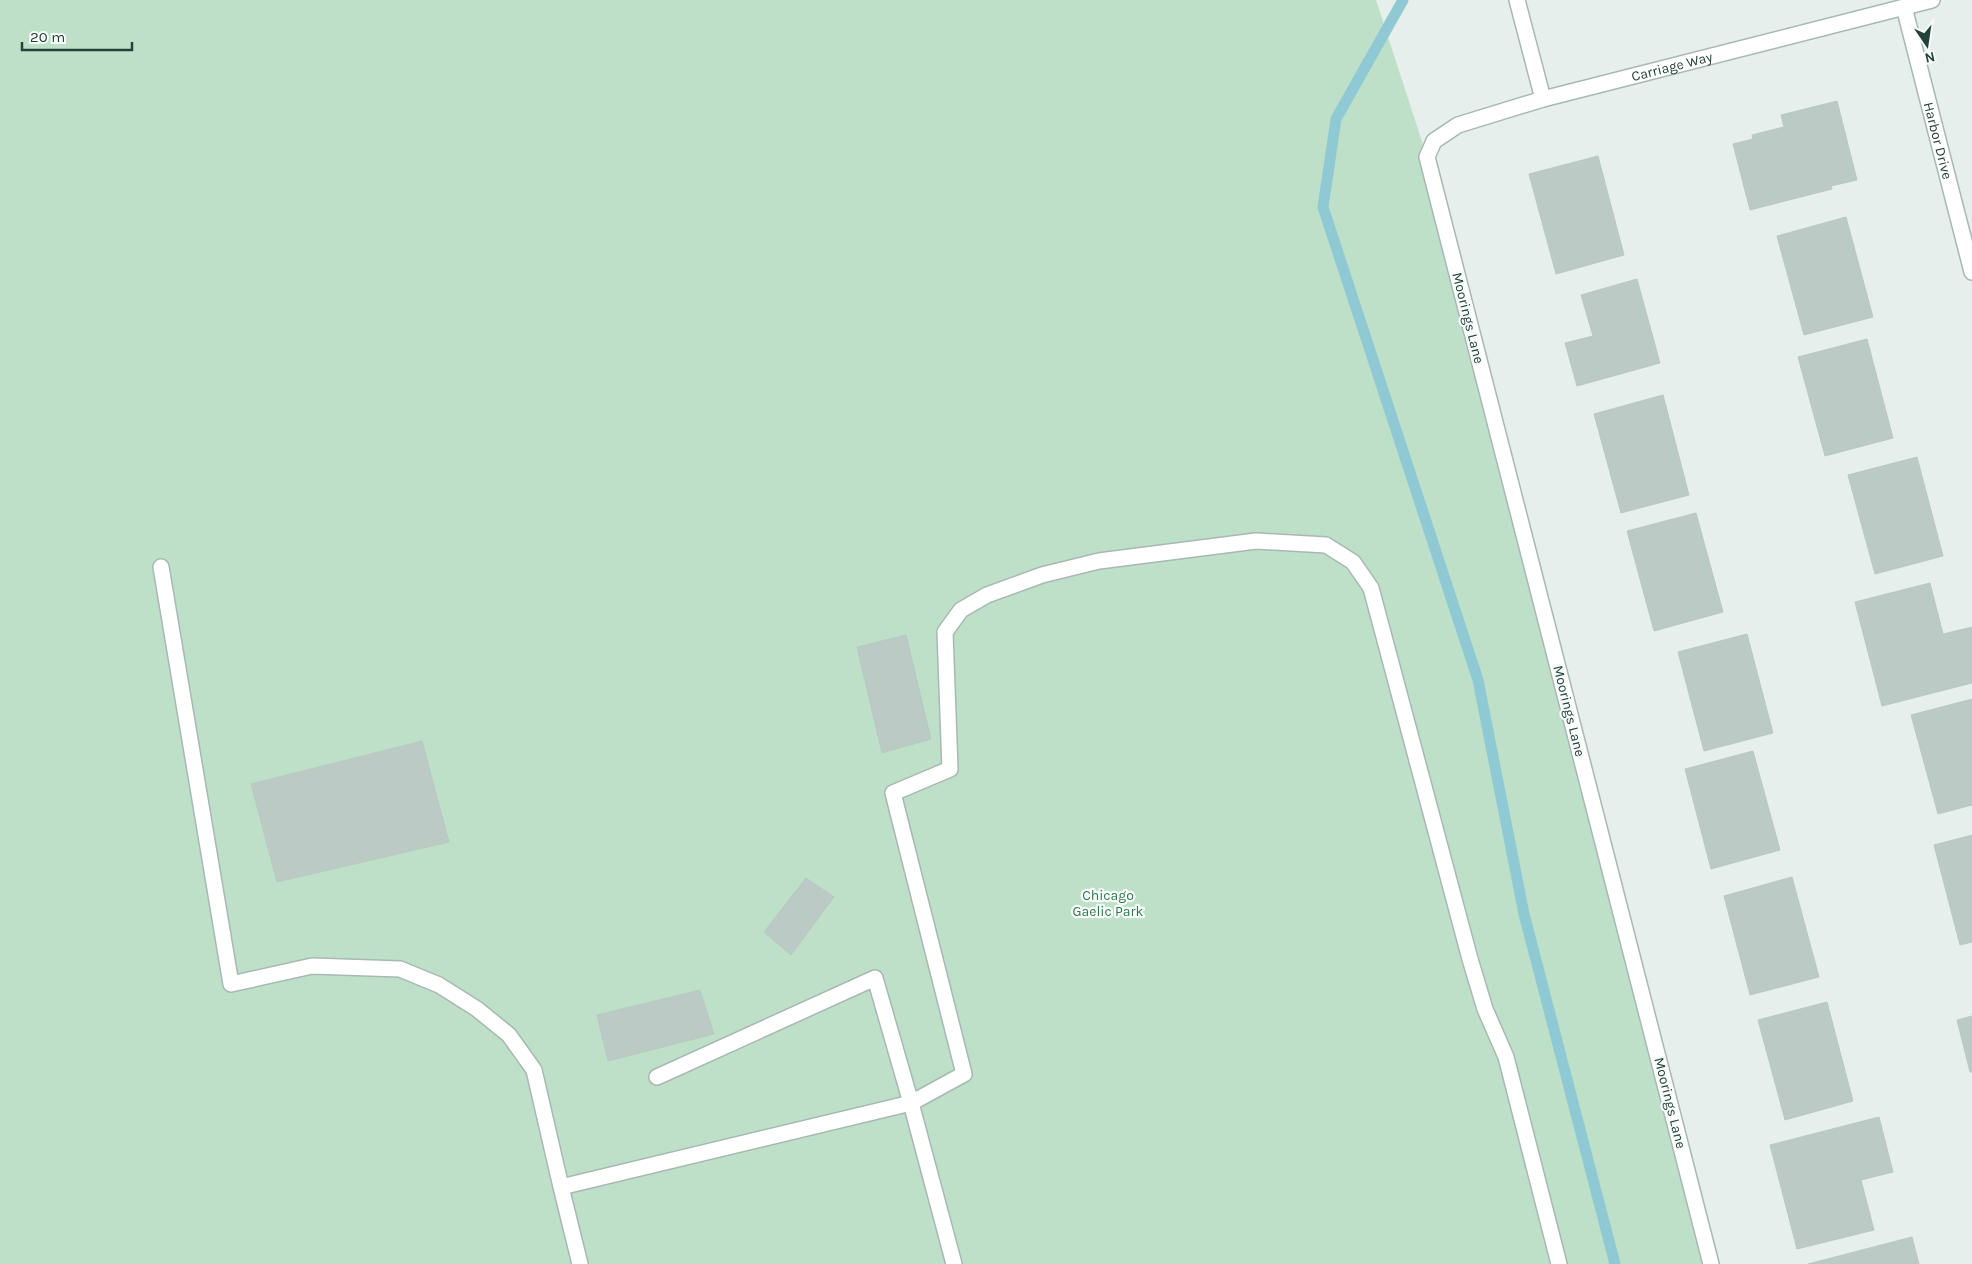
<svg xmlns="http://www.w3.org/2000/svg" width="1972" height="1264" font-family="Karla,sans-serif">
<style>
.green{fill:#bfe0c8}
.lines{fill:none;stroke-linecap:round;stroke-linejoin:round}
.stream{stroke:#8ec9d4;stroke-width:11}
.building{fill:#bbcac4;stroke:#b8c9c2}
.lane-casing{stroke:#a8b8b2;stroke-width:18}
.street-casing{stroke:#a8b8b2;stroke-width:18}
.lane{stroke:#fff;stroke-width:15}
.street{stroke:#fff;stroke-width:15}
.labels{text-anchor:middle;dominant-baseline:central;stroke-width:4.5;stroke-linejoin:round;paint-order:stroke}
.street-label{font-size:14px;fill:#24423a;stroke:#f7fbf9}
.park-label{font-size:14px;fill:#2d7a4b;stroke:#f7fbf9}
</style>
<rect width="100%" height="100%" fill="#e6efeb"/>
<path class="green" d="M0,0H1376L1427,157L1711,1264H0Z"/>
<g class="lines">
<path class="stream" d="M1403,0L1336,119L1323,207L1478,680L1524,914L1615,1264"/>
</g>
<path class="building" d="M1837,101L1857,180L1831,186L1832,189L1750,210L1733,144L1753,139L1752,135L1784,127L1781,115Z
M1598,156L1624,255L1556,274L1529,174Z
M1846,217L1873,317L1804,335L1777,236Z
M1637,279L1660,363L1577,386L1565,343L1593,336L1581,295Z
M1867,339L1893,438L1825,456L1798,357Z
M1663,395L1689,495L1621,513L1594,414Z
M1917,457L1943,556L1875,574L1848,475Z
M1696,513L1723,612L1654,631L1627,531Z
M1930,583L1943,634L1972,627V683L1882,706L1855,602Z
M1747,634L1773,733L1704,751L1678,652Z
M906,635L931,739L882,753L857,647Z
M1972,699V805L1938,814L1911,715Z
M422,741L449,842L277,882L251,784Z
M1753,751L1780,850L1711,869L1685,769Z
M1972,835V942L1960,945L1934,845Z
M1792,877L1819,977L1750,995L1724,896Z
M806,878L834,897L791,955L764,932Z
M700,990L714,1034L608,1061L597,1015Z
M1827,1002L1853,1101L1785,1120L1758,1020Z
M1972,1016V1072H1970L1957,1020Z
M1879,1117L1893,1172L1861,1180L1874,1230L1797,1249L1770,1145Z
M1912,1237L1919,1264H1808Z"/>
<g class="lines">
<g class="lane-casing">
<path id="lane" d="M161,567L231,984L312,966L400,969L439,985L477,1009L509,1035L534,1070L561,1187
M657,1077L875,978L911,1103L954,1264
M580,1264L561,1187L911,1103L964,1074L893,793L950,769L945,632L961,610L987,595L1042,575L1099,561L1256,541L1326,545L1353,562L1371,588L1470,959L1485,1009L1506,1057L1559,1264"/>
</g>
<g class="street-casing">
<g id="street">
<path d="M1517,0L1543,99"/>
<path id="s1" d="M1904,7L1972,272"/>
<path id="s2" d="M1711,1264L1427,157L1434,141L1458,125L1543,99L1932,0"/>
</g>
</g>
<use href="#lane" class="lane"/>
<use href="#street" class="street"/>
</g>
<g class="labels">
<g class="street-label">
<text stroke="none"><textPath href="#s2" startOffset="1411">Carriage Way</textPath></text>
<text stroke="none"><textPath href="#s1" startOffset="138">Harbor Drive</textPath></text>
<text transform="translate(1468 318) rotate(76)">Moorings Lane</text>
<text transform="translate(1569 711) rotate(76)">Moorings Lane</text>
<text transform="translate(1670 1103) rotate(76)">Moorings Lane</text>
</g>
<g class="park-label">
<text x="1108" y="895">Chicago<tspan x="1108" dy="16">Gaelic Park</tspan></text>
</g>
</g>
<g transform="translate(1927 45) rotate(167)" stroke="#f7fbf9" stroke-width="4" paint-order="stroke">
<path d="M0-4L9 19L0 12L-9 19Z" fill="#24423a"/>
<text y="-8" font-size="14" font-weight="bold" text-anchor="middle" fill="#24423a">N</text>
</g>
<path d="M22 42v8h110v-8" fill="none" stroke="#24423a" stroke-width="2.5"/>
<text x="30" y="42" font-size="15" fill="#24423a" stroke="#f7fbf9" stroke-width="4" paint-order="stroke">20 m</text>
</svg>
